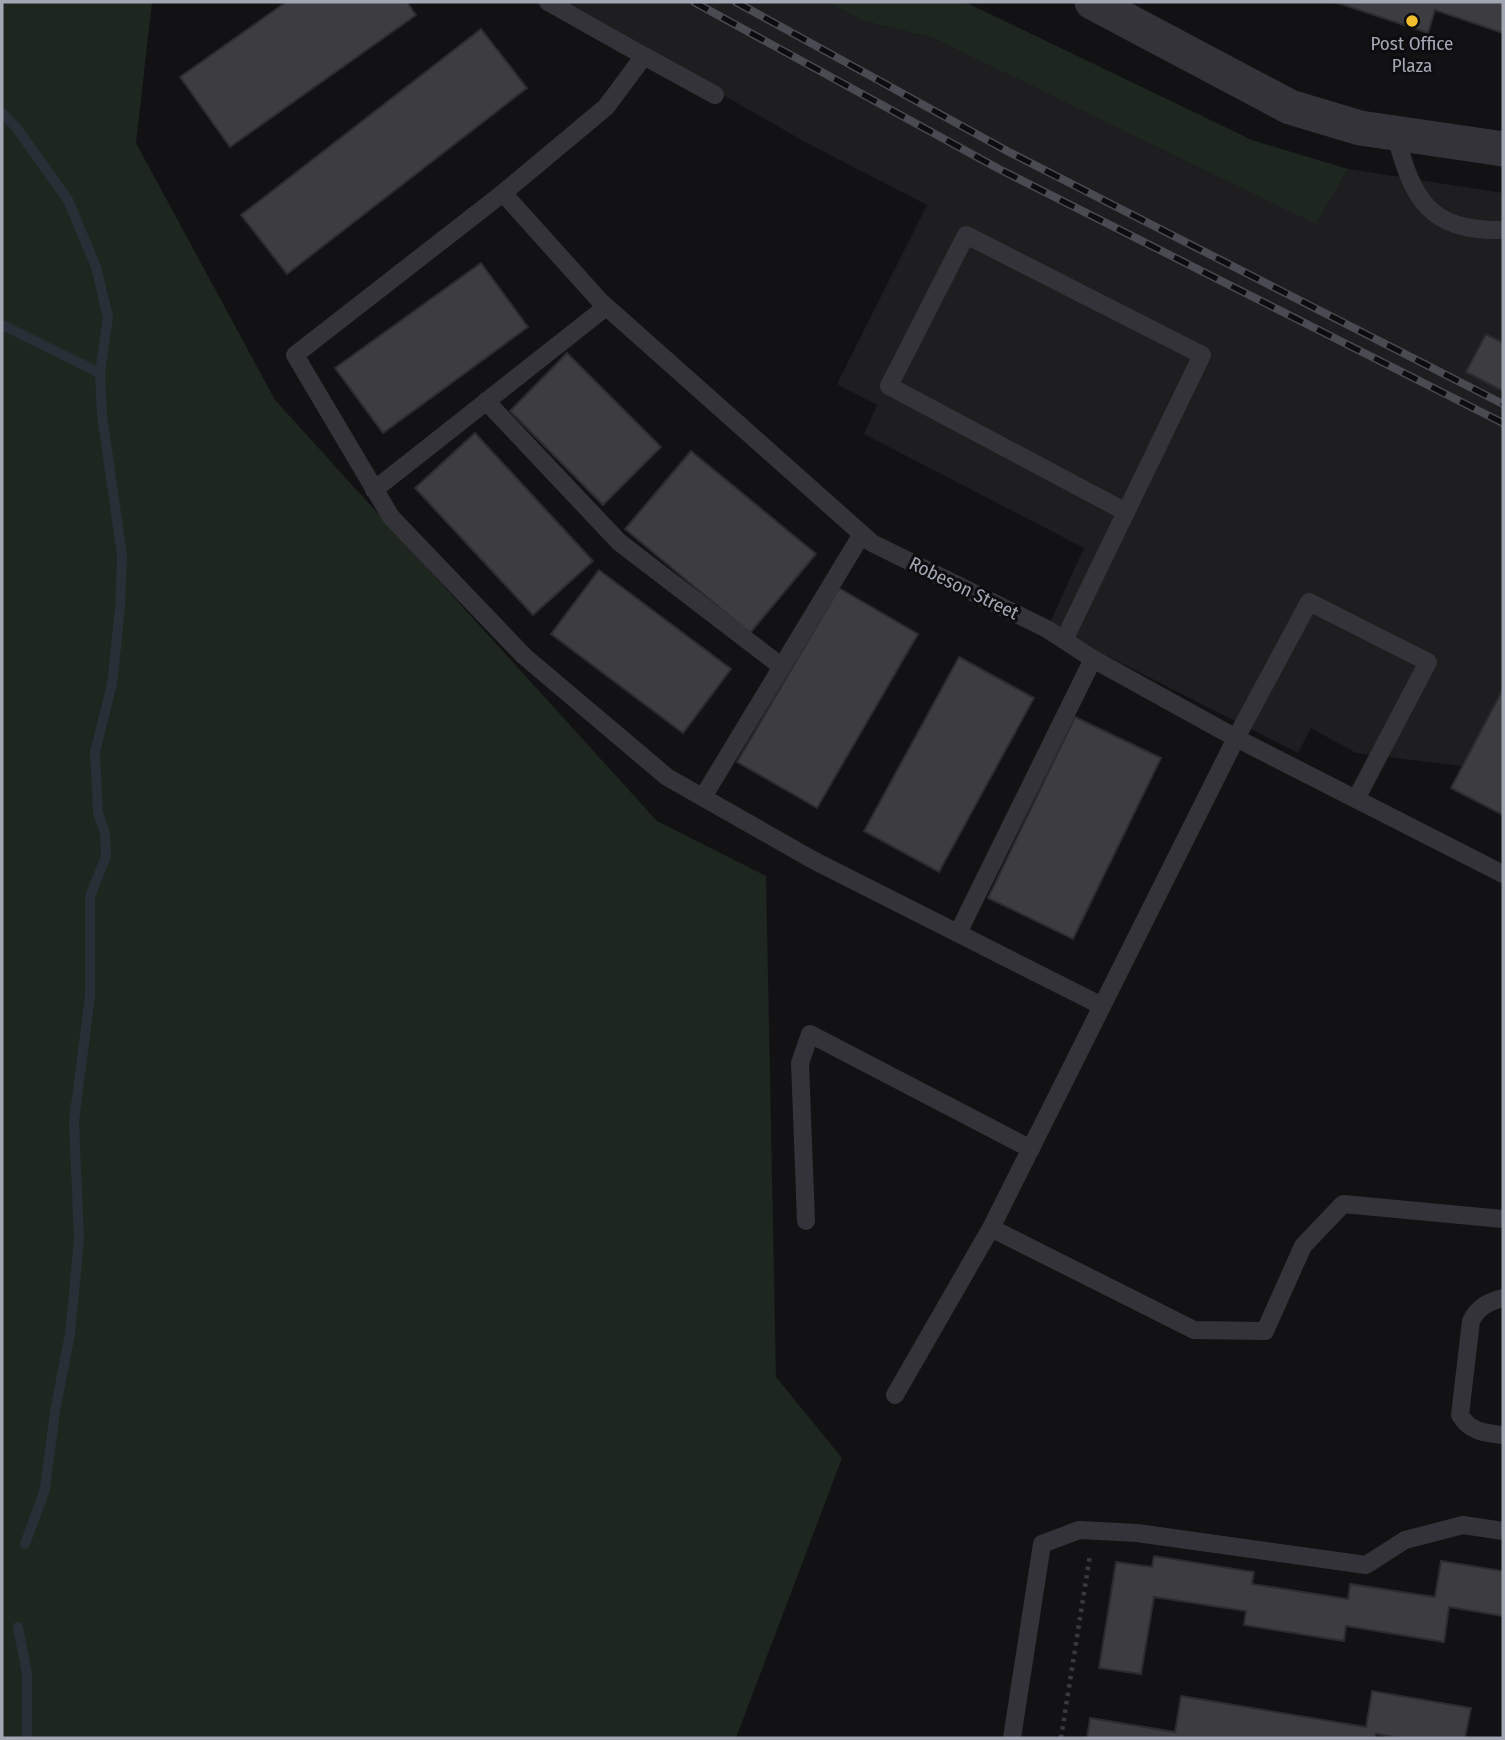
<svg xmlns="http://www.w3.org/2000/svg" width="1505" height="1740" font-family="'Fira Sans Condensed',sans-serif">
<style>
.built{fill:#1e1e21}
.green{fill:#1e2620}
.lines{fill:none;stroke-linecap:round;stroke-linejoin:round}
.stream{stroke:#282f37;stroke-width:10}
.building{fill:#3c3c41;stroke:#2c2c30;stroke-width:2}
.path{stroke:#393a40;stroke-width:4.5;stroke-dasharray:3.5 5;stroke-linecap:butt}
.service{stroke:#333339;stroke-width:18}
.minor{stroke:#333339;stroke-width:35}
.rail-casing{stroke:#4a4b52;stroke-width:8}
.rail{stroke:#0d0d0f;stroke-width:5;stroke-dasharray:16;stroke-linecap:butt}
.poi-dot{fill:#f2c02c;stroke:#0d0d0f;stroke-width:2.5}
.labels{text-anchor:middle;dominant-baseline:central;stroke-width:6;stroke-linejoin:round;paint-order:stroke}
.poi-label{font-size:19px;fill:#a3a7b4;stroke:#0d0d0f}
.street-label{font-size:19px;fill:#a3a7b4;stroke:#0d0d0f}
</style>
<rect width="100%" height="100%" fill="#121214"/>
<path class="built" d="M561,2H828L863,21L933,38L1316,223L1348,169L1503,193V703L1469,767L1356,753L1311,728L1298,753L1115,660L1047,629L1084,548L864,434L877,405L837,384L927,205L805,142Z"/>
<path class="green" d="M2,2H152L136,143L275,400L657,821L766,876L776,1377L842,1458L736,1738H2Z
M828,2H965L1252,140L1348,169L1316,224L933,38L863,21Z"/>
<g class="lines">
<path class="stream" d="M2,113L16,127L68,200L96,267L108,317L100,373L102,415L122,555L120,609L112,684L95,752L98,813L105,833L106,856L90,897V996L74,1121L79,1239L70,1334L55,1411L45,1489L25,1544
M2,325L100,373
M18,1627L27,1674V1738"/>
</g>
<path class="building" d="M286,2H407L416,15L230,147L180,77Z
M1335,2H1503V33L1435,10L1428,33Z
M481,29L527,88L287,274L241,215Z
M481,263L528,327L383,433L335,368Z
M1486,334L1503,343V391L1466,372Z
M567,353L661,447L603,505L510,411Z
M475,433L593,561L533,615L415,488Z
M691,451L816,554L750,633L625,529Z
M599,570L731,669L683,733L551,634Z
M839,588L918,634L817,808L737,762Z
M959,657L1034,698L939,872L864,831Z
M1503,689V815L1451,788Z
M1075,717L1161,758L1073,939L988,898Z
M1154,1556L1254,1572L1252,1584L1348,1599L1350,1584L1435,1597L1441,1561L1503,1571V1616L1449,1607L1444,1642L1346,1626L1344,1641L1244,1625L1246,1611L1154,1597L1141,1674L1099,1668L1116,1562L1152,1567Z
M1372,1691L1471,1708L1465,1738H1400L1376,1734L1375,1738H1087L1090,1718L1175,1732L1181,1696L1366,1727Z"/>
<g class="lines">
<path class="path" d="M1061,1738L1090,1555"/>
<path class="service" d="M548,2L644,56L606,107L503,193L295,355L391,517L524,656L667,777L813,860L1102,1006
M644,56L715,95
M1395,133C1413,199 1427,231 1503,230
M503,193L600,301L872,543L1047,629L1093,659L1236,738L1503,874
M486,401L619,542L782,667
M374,490L606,307
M1064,640L1202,355L966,235L889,386L1126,512
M703,797L862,534
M958,933L1093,659
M806,1221L800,1063L810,1034L1031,1149
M991,1228L1236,738L1309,602L1428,662L1356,799
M1503,1298C1488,1302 1478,1307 1471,1321L1460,1415C1470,1432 1485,1433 1503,1435
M895,1395L991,1228L1194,1330L1265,1331L1303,1246L1343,1204L1503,1219
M1012,1738L1042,1544L1079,1530L1137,1533L1366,1565L1405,1540L1463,1525L1503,1531"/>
<path class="minor" d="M1092,2L1290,107L1360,128L1503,149"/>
<g class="rail-casing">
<path id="rail" d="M694,2L999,169L1503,423
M736,2L1009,152L1503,404"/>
</g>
<use href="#rail" class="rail"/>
</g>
<circle class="poi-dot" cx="1412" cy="21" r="7"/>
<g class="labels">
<g class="poi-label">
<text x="1412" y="43">Post Office<tspan x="1412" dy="22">Plaza</tspan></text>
</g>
<g class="street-label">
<text transform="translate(964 588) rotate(26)">Robeson Street</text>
</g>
</g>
<rect width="1505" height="1740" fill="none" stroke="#a3a7b4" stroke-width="7"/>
</svg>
